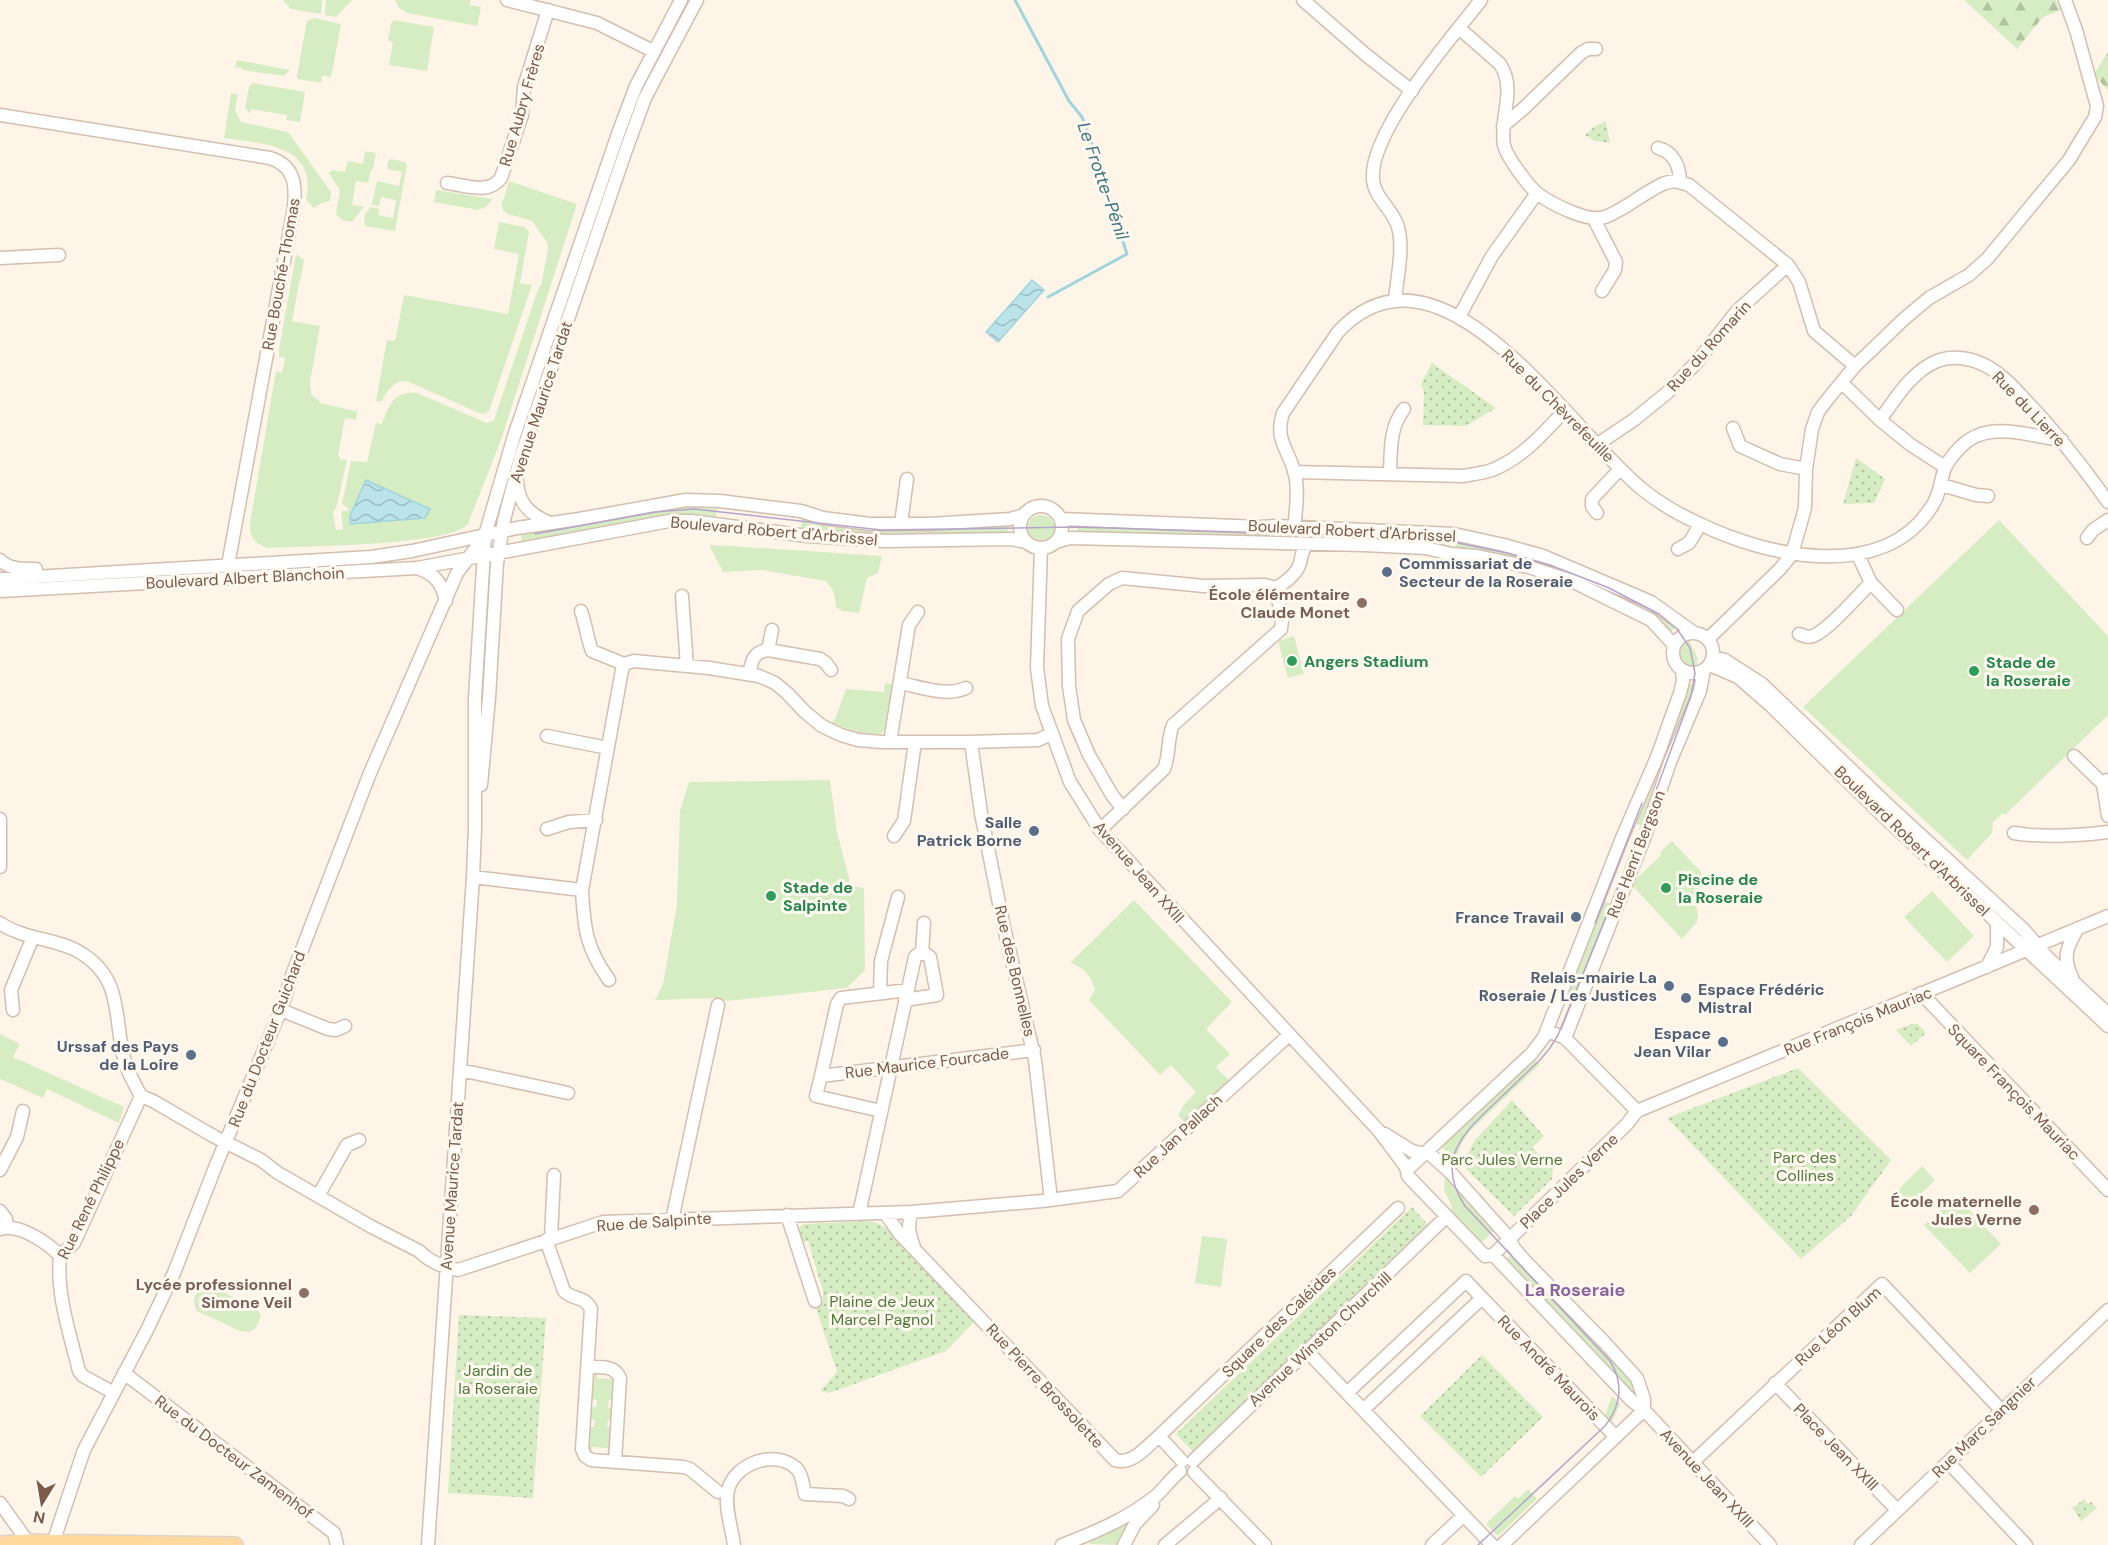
<svg xmlns="http://www.w3.org/2000/svg" width="2108" height="1545" font-family="'DM Sans',sans-serif">
<style>
.grass{fill:#d6edc4}
.forest{fill:url(#forest-firs)}
.park{fill:url(#park-dots)}
.water{fill:url(#water-waves);stroke:#9fd4dd;stroke-width:1.5}
.lines{fill:none;stroke-linecap:round;stroke-linejoin:round}
.stream{stroke:#9fd4dd;stroke-width:3}
.minor-casing{stroke:#d4beaf;stroke-width:15}
.major-casing{stroke:#ddd4d0;stroke-width:18}
.minor{stroke:#fff;stroke-width:12}
.major{stroke:#ffd99e;stroke-width:15}
.tram{stroke:#b8a4ca;stroke-width:1.5}
.service-dot{fill:#5c6f8a;stroke:#fff9f0;stroke-width:2}
.education-dot{fill:#8d6e63;stroke:#fff9f0;stroke-width:2}
.leisure-dot{fill:#2e9e5b;stroke:#fff9f0;stroke-width:2}
.labels{text-anchor:middle;dominant-baseline:central;stroke-width:6;stroke-linejoin:round;paint-order:stroke}
.street-label{font-size:16px;fill:#7b5a49;stroke:#fff9f0}
.service-label{font-size:16px;font-weight:bold;fill:#4e5e75;stroke:#fff9f0;text-anchor:end}
.education-label{font-size:16px;font-weight:bold;fill:#785e54;stroke:#fff9f0;text-anchor:end}
.leisure-label{font-size:16px;font-weight:bold;fill:#27864d;stroke:#fff9f0;text-anchor:start}
.park-label{font-size:16px;fill:#507b3d;stroke:#fff9f0}
.water-label{font-size:18px;font-style:italic;fill:#3b7681;stroke:#fff9f0}
.neighbourhood-label{font-size:18px;font-weight:bold;fill:#8a659e;stroke:#fff9f0}
</style>
<defs>
<pattern id="forest-firs" width="22" height="20" patternUnits="userSpaceOnUse" patternTransform="scale(1.5)"><rect width="22" height="20" fill="#d6edc4"/><path d="M5 1l3.5 6h-7zM16 11l3.5 6h-7z" fill="#b3c3a1"/></pattern>
<pattern id="park-dots" width="8" height="8" patternUnits="userSpaceOnUse" patternTransform="scale(1.5)"><rect width="8" height="8" fill="#d6edc4"/><path d="M2 2h.1M6 6h.1" fill="none" stroke="#b3c3a1" stroke-width="1.8" stroke-linecap="round"/></pattern>
<pattern id="water-waves" width="16" height="10" patternUnits="userSpaceOnUse" patternTransform="scale(1.5)"><rect width="16" height="10" fill="#bae4ea"/><path d="M0 5q4-4 8 0t8 0" fill="none" stroke="#9cbcc0"/></pattern>
</defs>
<rect width="100%" height="100%" fill="#fef5e8"/>
<path class="grass" d="M283,0H322L321,14L291,9Z
M326,0H352L336,17L325,15Z
M395,0H471L470,5L481,7L477,26L407,13L399,8Z
M314,18L341,24L331,77L322,76L321,83L298,79L297,76L307,21Z
M394,20L434,27L427,71L389,65L393,42L388,41L391,23Z
M237,60L290,70L284,76L242,70V68L235,67Z
M253,83L305,92L300,122L286,120L287,115L251,109L250,114L245,108L249,87Z
M231,93L238,95L235,111L241,122L288,132L331,192L330,201L321,203L314,208L306,200C318,144 263,144 224,138Z
M365,151L376,153L373,169L371,170L368,183L356,181L352,205L364,207L352,222L342,220L336,214L340,190L328,172H331L332,170L345,172L348,161L363,164Z
M390,159L405,162L407,165L395,231L365,226L364,215L371,207L379,209L378,215L393,218L396,200L381,197L379,206L372,205V203L377,181L399,186L402,172L387,169L388,162Z
M509,181L577,204L501,440L468,524C450,546 302,546 268,548C255,545 249,536 250,523L276,371L282,373L285,358L279,357V349L296,254L304,260L300,282L298,283L299,284L292,321L320,326L310,382L311,394L321,403L355,411L356,409L357,413L356,420L345,418L338,455L340,459L347,460L337,505L333,513L336,530L343,529L341,511H348V508L342,504L351,461L367,462L376,423L382,424C389,404 394,391 417,393L487,423L494,420L539,286H541L548,249L547,242L532,221L508,214L503,210L501,201H503Z
M436,190L493,199L486,207L478,210L434,202Z
M499,222L525,227L529,232L520,283L532,285L489,411L484,414L479,413L407,381C393,381 388,390 381,402L376,401L387,340L395,341L404,295L508,314L519,254L494,249Z
M690,507L717,509L716,518L694,516L522,544L521,535L658,509Z
M1027 529a14 14 0 1 1 28 0a14 14 0 1 1-28 0Z
M802,519L867,527L1008,525V534L862,536L801,528Z
M1999,520L2108,636V715L2005,815L2003,813L1993,822L1992,833L1967,860L1803,707Z
M1077,526L1274,532L1273,539L1077,532Z
M1278,531L1416,537L1450,540L1449,547L1278,539Z
M1456,541L1504,551L1550,564L1647,606L1676,627L1671,631L1657,620L1482,553L1455,548Z
M709,545L732,546L882,556L878,573L867,578L859,613L842,611L836,607L834,592L826,581L762,570L723,572Z
M1294,636L1304,674L1288,678L1278,641Z
M1689,641L1698,658L1696,667L1686,665L1680,656L1682,646Z
M885,683L893,684L886,727L881,734H862L832,723L836,717L846,689L884,692Z
M1687,684L1696,685L1645,827L1632,822Z
M830,780L837,832L851,886L864,888L865,970L847,988L727,1001L714,998L655,1000L663,984L677,905L680,811L689,782Z
M1672,841L1701,872L1702,876L1695,898L1698,915L1697,922L1682,939L1631,884L1661,855L1660,852Z
M1932,891L1974,936L1947,962L1904,917Z
M1134,900L1232,1002L1206,1029L1230,1054L1216,1067L1229,1080L1184,1122L1178,1115L1182,1110L1181,1108L1196,1092L1171,1065L1160,1075L1089,1000L1095,990C1091,976 1084,967 1070,963Z
M1601,900L1614,905L1575,1002L1563,998Z
M0,1034L20,1044L13,1057L124,1107L119,1123L47,1089L43,1098L0,1079Z
M1533,1057L1540,1064L1469,1132L1461,1144L1455,1162L1440,1145Z
M1922,1166L1935,1180L1910,1205L1897,1191Z
M1445,1173L1497,1228L1479,1245L1451,1214L1452,1206L1444,1191Z
M1956,1196L2001,1244L1970,1273L1924,1225Z
M1202,1236L1227,1239L1221,1287L1195,1283Z
M1513,1253L1625,1371L1638,1390L1632,1396L1504,1261Z
M210,1287L255,1306L261,1316L256,1328L249,1332L240,1331L197,1311C190,1299 196,1288 210,1287Z
M597,1370V1378L611,1379L612,1372L615,1373L616,1401L609,1400L608,1408L616,1409L615,1421L608,1420L607,1427L614,1428L611,1455L607,1456L608,1448L592,1447L591,1455L586,1449L588,1427H594L595,1420L588,1419L589,1407H596L597,1400L590,1399L591,1377Z
M1612,1396L1620,1404L1612,1422L1605,1415Z
M1528,1489L1537,1499L1498,1536L1486,1524L1515,1496L1518,1499Z
M1134,1515L1120,1545L1090,1544L1088,1539Z"/>
<path class="forest" d="M1964,0H2056L2061,10L2043,17L2017,49Z
M2108,52V91L2094,74Z"/>
<path class="park" d="M1606,121L1610,143L1595,141L1585,135L1594,127Z
M1432,363L1496,408L1466,426L1423,425L1424,392L1421,384Z
M1856,458L1885,479L1874,503L1843,504Z
M1911,1024H1918L1926,1033L1911,1046L1896,1030Z
M1798,1068L1891,1160L1851,1216L1801,1259L1667,1118Z
M1512,1100L1544,1136L1532,1148L1553,1169L1552,1179L1514,1216L1467,1170V1155L1475,1140Z
M1412,1207L1430,1227L1194,1453L1176,1434Z
M870,1221L879,1224L888,1229L974,1322L946,1351L829,1393L820,1391L837,1372L816,1308L823,1302V1291L808,1241L803,1242L799,1228L803,1224Z
M459,1315L546,1318L533,1498L448,1493Z
M1482,1355L1543,1417L1481,1477L1420,1416Z
M2084,1499L2088,1504L2091,1502L2097,1508L2081,1521L2073,1508Z"/>
<path class="water" d="M1032,280L1044,290L998,342L986,332Z
M366,480L430,509L425,518L350,524V516Z"/>
<g class="lines">
<path class="stream" d="M1015,0L1069,101L1082,117L1107,184L1116,220L1127,254L1048,297"/>
<g class="minor-casing">
<path id="minor" d="M507,0L597,23L653,51
M1303,0L1366,55L1412,91
M1459,28L1500,64C1517,90 1499,117 1504,145C1506,156 1529,187 1538,194C1552,204 1588,223 1605,217C1626,209 1644,192 1665,183L1675,181L1689,185L1788,265L1799,282L1814,331L1855,366
M0,115L270,158C295,166 296,185 294,207L228,565
M1503,126L1523,109L1581,53L1588,49H1596
M1658,148C1674,152 1680,167 1680,182
M447,183C465,185 489,195 501,178L522,115L524,87L548,10
M1594,219L1616,262L1615,270L1602,291
M0,258L59,255
M1395,300C1397,277 1404,249 1398,227C1393,209 1374,198 1373,179C1369,132 1452,37 1481,0
M1459,317L1492,256L1537,193
M1842,383L1880,420L1911,445L1945,467
M1880,420C1896,398 1911,372 1937,361C1954,354 1975,359 1990,368C2005,377 2016,390 2027,402C2057,433 2083,467 2108,502
M1733,428L1740,446L1780,464L1806,469
M1598,444L1635,419L1668,392L1697,362L1737,311L1788,265
M1294,472L1464,476C1473,474 1483,473 1492,470C1521,459 1544,433 1565,410
M1390,474C1391,451 1389,428 1404,409
M517,481C518,503 530,515 550,523
M1942,485L1976,495L1988,496
M1020 527a21 21 0 1 1 42 0a21 21 0 1 1-42 0Z
M1597,513L1592,506V499L1620,469
M1061,519L1260,527L1276,526L1454,534L1504,545L1543,556L1651,602L1693,632
M901,524L907,479
M1294,528C1296,513 1298,495 1296,480C1293,453 1273,443 1283,413L1338,332C1440,222 1571,432 1642,489C1659,503 1680,515 1700,524C1768,557 1884,583 1932,506C1941,493 1940,480 1945,468C1949,459 1960,446 1969,440C1995,422 2033,437 2062,440
M2087,538L2093,530L2108,520
M1056,542L1070,538L1364,545L1426,548L1451,554L1477,556L1529,567L1574,582L1651,620L1674,645
M1041,548L1037,668L1042,706L1070,782L1100,830L1379,1131L1406,1167L1408,1176L1485,1256L1493,1255L1500,1262L1631,1400L1644,1410L1770,1545
M1678,549L1689,543L1700,525
M0,560C10,570 23,569 36,569
M417,568C435,574 442,583 446,601
M0,579L371,557L412,551L517,528L579,519L686,500L720,501L801,511L823,518L870,524H930L1010,519L1024,515
M1871,583L1897,610
M0,591L417,568L669,521H691L808,536L885,541L1011,539L1026,542
M682,596L687,666
M581,611C586,625 587,638 592,651L624,664
M1673 653a20 20 0 1 1 40 0a20 20 0 1 1-40 0Z
M1799,634C1804,636 1808,638 1813,636C1830,629 1857,596 1871,583L1858,555
M1708,639L1780,569L1792,554L1805,508L1806,469L1812,429L1818,412L1827,400L1855,366L1904,319L1929,298L1969,275L1987,259L2069,160L2095,117L2097,106L2076,30L2065,0
M768,650L772,630
M1713,657L1725,660L1762,684L1888,805L2024,930L2048,958L2108,1014
M1710,665L1738,677L1769,704L1880,813L2108,1026
M749,674C752,661 753,652 768,650L820,659L826,663L831,670
M900,683C921,687 946,697 966,688
M547,736L608,748
M890,742L909,625L918,612
M971,742L981,813L1003,923L1035,1060L1051,1200
M2074,756L2103,784
M2107,780L2103,784L2108,816
M481,785L489,698L497,563L504,520L521,456L626,150L645,98L697,0
M1123,809L1112,795L1089,755L1074,720L1069,686L1068,639L1078,611L1109,584L1122,578L1204,586L1265,585L1276,588
M0,819V867
M547,829L569,822L596,820
M1100,830L1164,769C1170,754 1167,739 1173,725L1281,629L1282,620L1276,588C1286,582 1297,574 1300,563C1302,555 1302,550 1307,544
M2014,833C2045,838 2077,836 2108,832
M894,836L904,821L915,742
M473,877L582,890L622,670L624,664L634,661L709,668L759,676L775,683L787,693L805,712L822,726L841,735L858,740L882,742H971L1038,740L1051,734
M582,890C584,928 586,948 609,980
M0,923C24,940 57,938 81,953C122,978 114,1014 123,1054C126,1070 134,1083 141,1096L153,1101L215,1137L261,1160L278,1173L370,1226L419,1251C429,1261 444,1268 458,1270L603,1222L912,1212L1042,1201L1118,1191L1289,1035
M922,953L924,923
M1987,967L1997,947V923
M2072,977C2062,958 2067,946 2078,928
M880,993L881,961L898,897
M1921,993L2108,1190
M13,1010L11,990L33,937
M281,1010L328,1029L336,1030L345,1026
M1548,1031L1565,1038L1637,1111
M1565,1038L1645,836L1670,762L1700,691L1704,670
M460,1070L568,1093
M821,1076L837,1004L841,998L908,990
M881,1111L816,1096L821,1076L1034,1050
M1385,1134L1412,1151L1431,1155L1452,1174L1509,1238L1514,1248L1525,1261L1605,1343L1637,1378L1644,1399V1410
M1408,1169L1532,1053L1544,1037L1622,838L1657,757L1680,693L1683,681L1682,670
M0,1170L17,1137L23,1111
M318,1196L347,1145L359,1140
M0,1211L6,1219L7,1227
M912,1212C907,1226 909,1233 914,1247
M885,1213L899,1233L1115,1460C1132,1466 1147,1446 1159,1436L1182,1461
M859,1214L915,957L918,954H926L930,957L937,995L905,1000
M787,1215L815,1301
M672,1220L718,1005
M0,1229C19,1223 48,1243 60,1256
M551,1238L554,1175
M546,1240L564,1291C573,1300 585,1296 591,1309L582,1449L585,1456L591,1460L684,1467L690,1469L718,1492
M1493,1255L1627,1124L1637,1111C1795,1047 1951,981 2108,916
M1482,1298L1616,1437
M1306,1350L1492,1545
M588,1367C600,1367 614,1365 620,1378L615,1462
M124,1373L334,1533L337,1545
M1775,1383L1897,1510
M114,1393L83,1376L79,1371C70,1334 56,1294 60,1256L74,1243L141,1096
M1347,1393L1466,1281L1482,1298L1363,1410
M1159,1436L1398,1208
M1193,1461L1446,1217
M1693,1462L1882,1284L2002,1411
M1948,1462L2026,1545
M1194,1472L1265,1545
M0,1503L28,1542L33,1545
M54,1545L56,1534L84,1450L147,1330L174,1273L216,1165L282,1007L291,978L370,773L457,573L485,536
M428,1545L473,877L475,828V698L485,535L514,436L619,131L636,86L681,0
M734,1545C732,1529 724,1506 728,1490C735,1463 775,1449 796,1468C802,1473 803,1486 805,1494L843,1496L849,1499
M1062,1545C1096,1532 1129,1518 1157,1495C1165,1487 1172,1478 1180,1471
M1124,1545L1135,1524L1153,1505
M1165,1545L1221,1498
M1432,1545L1463,1516
M1502,1545L1644,1410
M1861,1545L2108,1310"/>
</g>
<g class="major-casing">
<path id="major" d="M0,1544L28,1542L235,1545"/>
</g>
<use href="#minor" class="minor"/>
<use href="#major" class="major"/>
<path class="tram" d="M535,534L654,512L694,509L881,530L1075,527L1406,537L1453,542L1507,553L1550,565L1609,588L1659,614L1677,629L1690,648L1695,673L1691,696L1638,839L1558,1035L1550,1048L1540,1060C1525,1074 1510,1089 1495,1103C1462,1134 1435,1161 1465,1206L1610,1361C1624,1383 1621,1406 1605,1426L1478,1545
M1595,923L1642,803"/>
</g>
<g class="service-dot">
<circle cx="1387" cy="572" r="6"/>
<circle cx="1034" cy="831" r="6"/>
<circle cx="1576" cy="917" r="6"/>
<circle cx="1669" cy="986" r="6"/>
<circle cx="1686" cy="998" r="6"/>
<circle cx="1723" cy="1042" r="6"/>
<circle cx="191" cy="1055" r="6"/>
</g>
<g class="education-dot">
<circle cx="1362" cy="603" r="6"/>
<circle cx="2034" cy="1210" r="6"/>
<circle cx="304" cy="1293" r="6"/>
</g>
<g class="leisure-dot">
<circle cx="1292" cy="661" r="6"/>
<circle cx="1974" cy="671" r="6"/>
<circle cx="1666" cy="888" r="6"/>
<circle cx="771" cy="896" r="6"/>
</g>
<g class="labels">
<g class="street-label">
<text transform="translate(522 105) rotate(-74)">Rue Aubry Frères</text>
<text transform="translate(281 274) rotate(-80)">Rue Bouché-Thomas</text>
<text transform="translate(1709 346) rotate(-48)">Rue du Romarin</text>
<text transform="translate(541 402) rotate(-72)">Avenue Maurice Tardat</text>
<text transform="translate(1558 406) rotate(45)">Rue du Chèvrefeuille</text>
<text transform="translate(2029 409) rotate(46)">Rue du Lierre</text>
<text transform="translate(774 531) rotate(5)">Boulevard Robert d'Arbrissel</text>
<text transform="translate(1352 531) rotate(3)">Boulevard Robert d'Arbrissel</text>
<text transform="translate(245 578) rotate(-3)">Boulevard Albert Blanchoin</text>
<text transform="translate(1912 841) rotate(44)">Boulevard Robert d'Arbrissel</text>
<text transform="translate(1636 854) rotate(-69)">Rue Henri Bergson</text>
<text transform="translate(1139 872) rotate(49)">Avenue Jean XXIII</text>
<text transform="translate(1015 971) rotate(77)">Rue des Bonnelles</text>
<text transform="translate(1858 1021) rotate(-22)">Rue François Mauriac</text>
<text transform="translate(267 1039) rotate(-69)">Rue du Docteur Guichard</text>
<text transform="translate(927 1063) rotate(-7)">Rue Maurice Fourcade</text>
<text transform="translate(2014 1092) rotate(46)">Square François Mauriac</text>
<text transform="translate(1178 1136) rotate(-43)">Rue Jan Pallach</text>
<text transform="translate(1569 1181) rotate(-44)">Place Jules Verne</text>
<text transform="translate(452 1186) rotate(-86)">Avenue Maurice Tardat</text>
<text transform="translate(91 1199) rotate(-64)">Rue René Philippe</text>
<text transform="translate(654 1222) rotate(-4)">Rue de Salpinte</text>
<text transform="translate(1279 1322) rotate(-44)">Square des Caléides</text>
<text transform="translate(1838 1326) rotate(-42)">Rue Léon Blum</text>
<text transform="translate(1320 1339) rotate(-43)">Avenue Winston Churchill</text>
<text transform="translate(1549 1368) rotate(46)">Rue André Maurois</text>
<text transform="translate(1045 1386) rotate(47)">Rue Pierre Brossolette</text>
<text transform="translate(1984 1427) rotate(-44)">Rue Marc Sangnier</text>
<text transform="translate(1836 1447) rotate(46)">Place Jean XXIII</text>
<text transform="translate(234 1457) rotate(37)">Rue du Docteur Zamenhof</text>
<text transform="translate(1707 1478) rotate(47)">Avenue Jean XXIII</text>
</g>
<g class="service-label">
<text x="1399" y="563" text-anchor="start">Commissariat de<tspan x="1399" dy="18">Secteur de la Roseraie</tspan></text>
<text x="1022" y="822">Salle<tspan x="1022" dy="18">Patrick Borne</tspan></text>
<text x="1564" y="917">France Travail</text>
<text x="1657" y="977">Relais-mairie La<tspan x="1657" dy="18">Roseraie / Les Justices</tspan></text>
<text x="1698" y="989" text-anchor="start">Espace Frédéric<tspan x="1698" dy="18">Mistral</tspan></text>
<text x="1711" y="1033">Espace<tspan x="1711" dy="18">Jean Vilar</tspan></text>
<text x="179" y="1046">Urssaf des Pays<tspan x="179" dy="18">de la Loire</tspan></text>
</g>
<g class="education-label">
<text x="1350" y="594">École élémentaire<tspan x="1350" dy="18">Claude Monet</tspan></text>
<text x="2022" y="1201">École maternelle<tspan x="2022" dy="18">Jules Verne</tspan></text>
<text x="292" y="1284">Lycée professionnel<tspan x="292" dy="18">Simone Veil</tspan></text>
</g>
<g class="leisure-label">
<text x="1304" y="661">Angers Stadium</text>
<text x="1986" y="662">Stade de<tspan x="1986" dy="18">la Roseraie</tspan></text>
<text x="1678" y="879">Piscine de<tspan x="1678" dy="18">la Roseraie</tspan></text>
<text x="783" y="887">Stade de<tspan x="783" dy="18">Salpinte</tspan></text>
</g>
<g class="park-label">
<text x="1805" y="1157">Parc des<tspan x="1805" dy="18">Collines</tspan></text>
<text x="1502" y="1159">Parc Jules Verne</text>
<text x="882" y="1301">Plaine de Jeux<tspan x="882" dy="18">Marcel Pagnol</tspan></text>
<text x="498" y="1370">Jardin de<tspan x="498" dy="18">la Roseraie</tspan></text>
</g>
<g class="water-label">
<text transform="translate(1103 181) rotate(71)">Le Frotte-Pénil</text>
</g>
<g class="neighbourhood-label">
<text x="1575" y="1290">La Roseraie</text>
</g>
</g>
<g transform="translate(42 1503) rotate(191)" stroke="#fff9f0" stroke-width="4.5" paint-order="stroke">
<path d="M0-4.5L10 22L0 15L-10 22Z" fill="#7b5a49"/>
<text y="-9" font-size="16" font-weight="bold" text-anchor="middle" fill="#7b5a49">N</text>
</g>
</svg>
